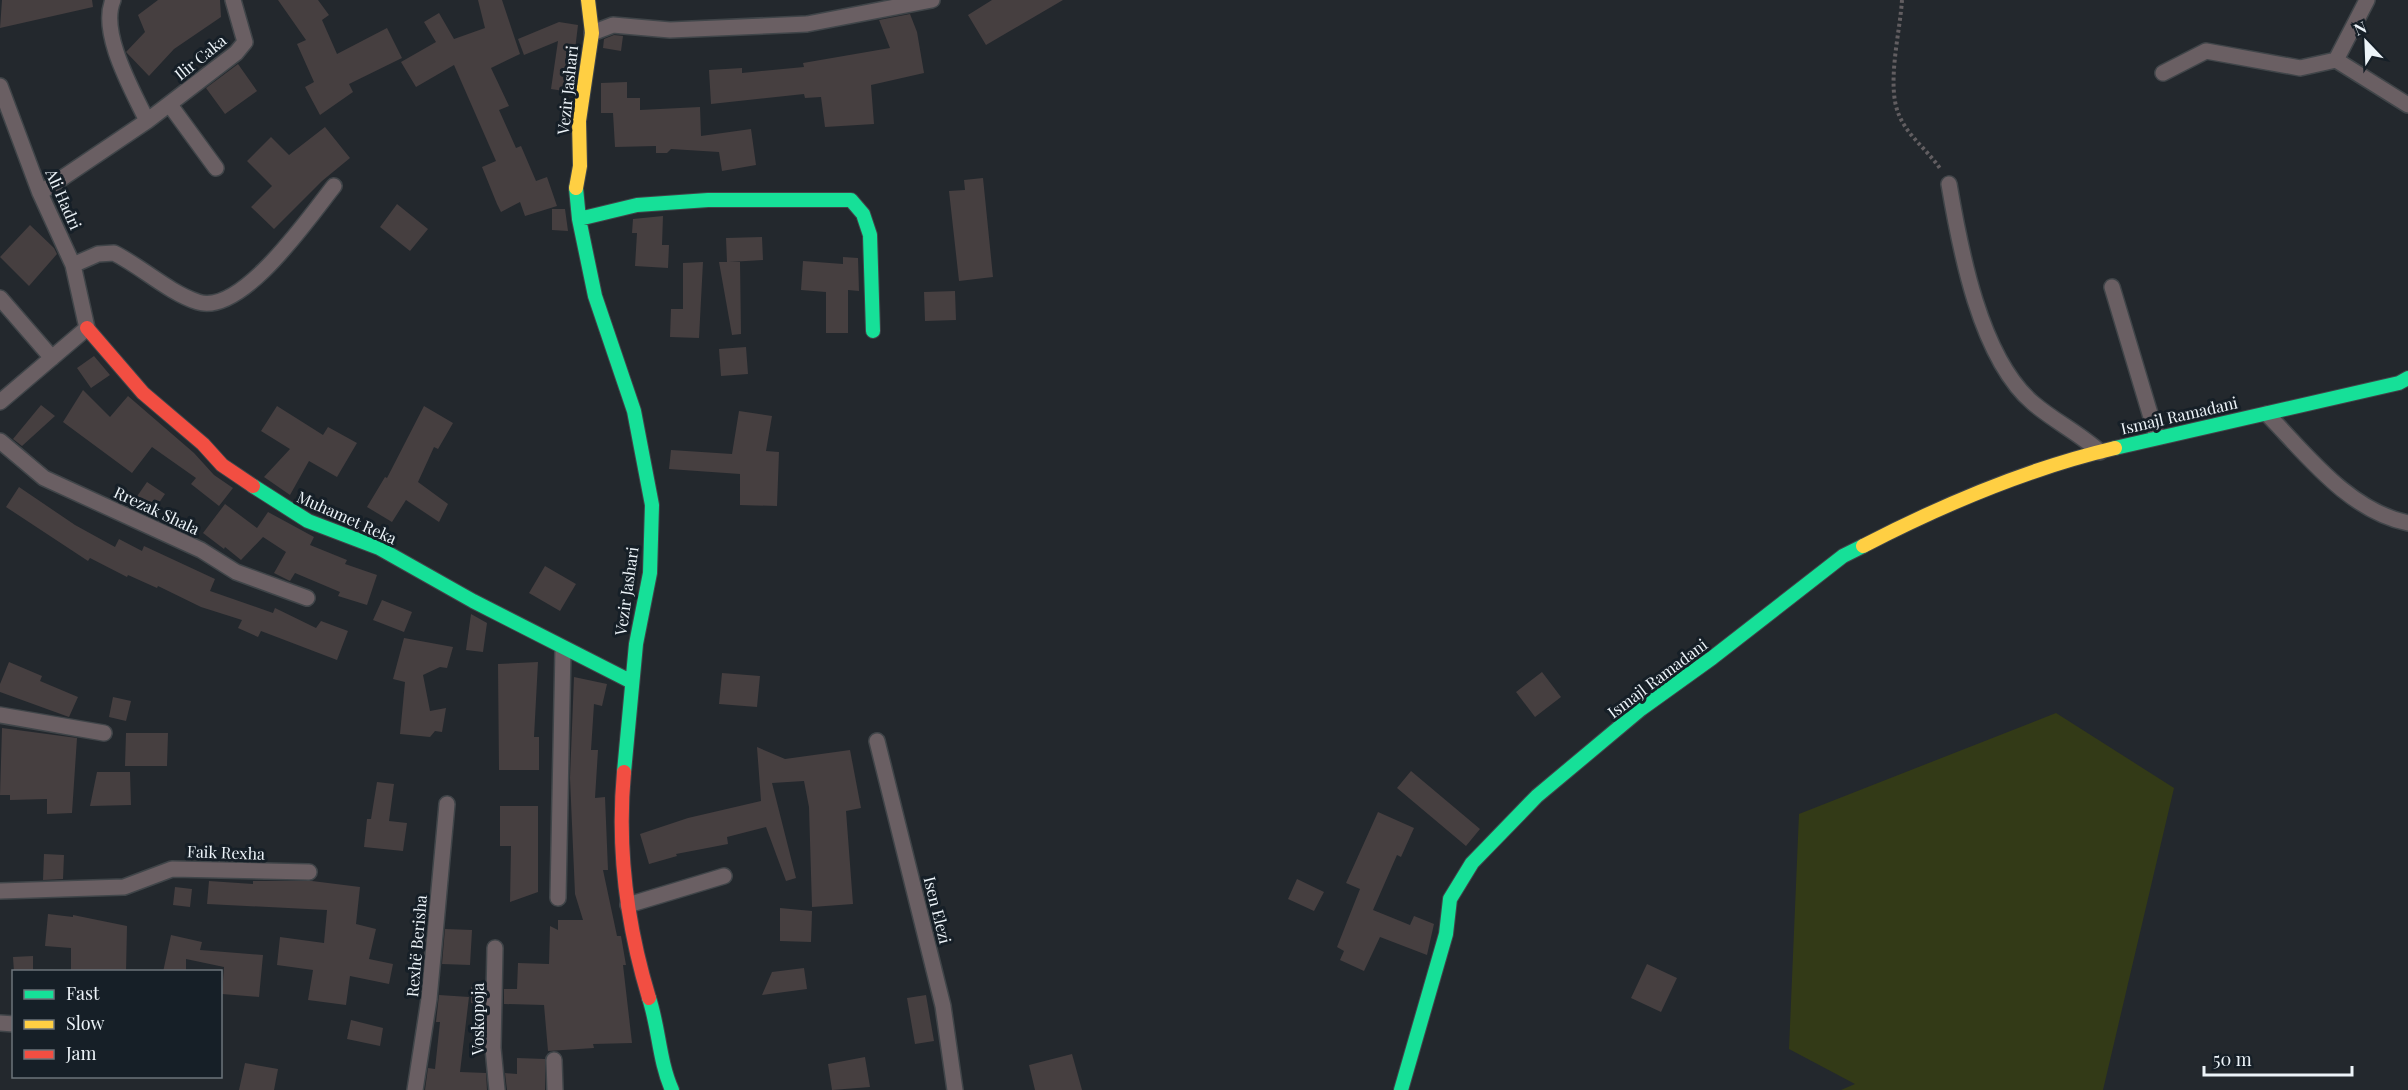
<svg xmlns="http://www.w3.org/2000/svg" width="2408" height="1090" font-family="'Playfair Display',serif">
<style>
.green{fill:#333a17}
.building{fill:#463f40}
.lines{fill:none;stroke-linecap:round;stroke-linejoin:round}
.street-casing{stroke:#404549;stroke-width:18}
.fast-casing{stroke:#404549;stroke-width:16}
.slow-casing{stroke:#404549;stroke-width:16}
.jam-casing{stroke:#404549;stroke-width:16}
.path{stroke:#625e61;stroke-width:4;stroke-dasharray:3 3;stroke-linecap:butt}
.street{stroke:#6a5f63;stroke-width:15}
.fast{stroke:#16e098;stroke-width:14}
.slow{stroke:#ffcf43;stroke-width:14}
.jam{stroke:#f24e42;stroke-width:14}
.labels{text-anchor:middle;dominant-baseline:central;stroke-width:6;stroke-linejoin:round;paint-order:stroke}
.street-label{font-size:16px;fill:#edf4f9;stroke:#161f27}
</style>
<rect width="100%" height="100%" fill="#23282d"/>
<path class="green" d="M2056,713L2174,788L2103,1090H1841L1855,1084L1789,1049L1799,814Z"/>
<path class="building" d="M2,0H92L93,7L0,28Z
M158,0H220L221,17L174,49L149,76L126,52L145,32L138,15Z
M278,0H318L329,15L322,20L337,54L387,28L402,58L349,84L353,92L320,115L305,87L314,82L297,44L306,40Z
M478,0H502L520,54L491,68L509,106L499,110L516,148L521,146L536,181L547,177L557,206L525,216L520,202L501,212L497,204L482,167L496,161L454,65L416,87L401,62L436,42L424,22L439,13L454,39L485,28Z
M992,0H1063L986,45L968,15Z
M910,14L917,32L924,73L871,85L874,124L825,127L821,97L805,98L804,94L711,104L709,70L742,68V73L804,67L803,63L890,48L879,20Z
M559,22L578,25L570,92L551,89L558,41L524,55L518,39Z
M614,35L623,36L621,51L603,48L604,39Z
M238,64L257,91L225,114L206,88Z
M627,82V98H640V110L700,107L701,136L751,129L756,165L722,171L719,152L671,149L667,153H656V146L615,147L613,113H601V83Z
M325,127L350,158L322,181L274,229L251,207L272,186L247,161L271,137L289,155Z
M983,178L993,277L959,281L949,191L965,190L964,180Z
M397,204L428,229L410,251L380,227Z
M552,209H565L568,231L552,230Z
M663,216L662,245H669L668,268L635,266L637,233H632L633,219Z
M30,225L54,248L57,254L29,286L0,257Z
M762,237L763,260L729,262H740L741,334L732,335L719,262H727L726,238Z
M843,257L858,258L859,291L848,290V333H826V292L801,290L803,261L843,264Z
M703,262L699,338L670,337L671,309H683V263Z
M955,291L956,320L925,321L924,292Z
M746,347L748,374L721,376L719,349Z
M94,356L110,375L91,388L77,368Z
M83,390L110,417L128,396L194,453L214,475L233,488L219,506L191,484L196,478L152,447L132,473L63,422Z
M41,405L55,416L22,446L13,439Z
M277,406L323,435L328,427L357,443L337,477L309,461L290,495L264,477L290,449L261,431Z
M424,406L453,423L438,449L434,447L418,482L448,504L439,522L406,500L392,522L367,507L385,477L387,478Z
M739,411L772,416L766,451L779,452L777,506L740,505V474L669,469L671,450L732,454Z
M147,482L165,494L150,516L131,505Z
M19,487L75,525L115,547L119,539L142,551L144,546L215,579L210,591L273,613L275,608L316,628L321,621L348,631L337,660L261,631L258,637L238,628L242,620L201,607L158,586L157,588L128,575L127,577L90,558L88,561L6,507Z
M225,504L257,528L268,512L314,537L310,545L347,560L345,564L377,575L367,605L338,596L340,592L295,573L290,581L274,573L286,552L263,537L241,560L225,547L224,549L203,533Z
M545,566L576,584L560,611L529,593Z
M382,600L412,612L404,632L373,620Z
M471,614L487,623L483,652L466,650Z
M404,638L453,647L447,668L440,667L423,675L430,711L446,708L442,732L435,731L430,737L400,734L405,682L393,679Z
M9,662L42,676L40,681L78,697L69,717L0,692V684Z
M538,662L534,737H539V770H499L498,664Z
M1542,672L1561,697L1535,717L1516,692Z
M722,673L760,676L757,707L719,704Z
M574,677L607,684L602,706L594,704L591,750H598L595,798L605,797L608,870H603L617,936H621L626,965H623L632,1043L593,1044L594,1048L548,1051L544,1005L504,1004V989H517L518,963L549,964L550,926L558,930V920H583L575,894L570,778Z
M113,697L131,701L126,721L109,717Z
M2,728L77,738L72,813L47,814V799L10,800V795H0Z
M126,733H168L167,766H125Z
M757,747L785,759L850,750L861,808L846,811L853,904L812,907L809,807L804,781L772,783L796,878L786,881L766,827L727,837L728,844L676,854L677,856L649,864L640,834L688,818L761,801Z
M1411,771L1480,829L1466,846L1397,788Z
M97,772H130L131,805L90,806Z
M377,782L394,784L389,821L407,823L403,851L364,847L367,819H371Z
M500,806H538V892L510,902L511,846H500Z
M1378,812L1414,828L1401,857L1397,855L1373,910L1410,925L1414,916L1434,924L1427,955L1380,937L1364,971L1340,960L1344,951L1337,947L1360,889L1346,883Z
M44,854L64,855L63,879L43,880Z
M1297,879L1324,892L1314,911L1288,899Z
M209,881L253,884V881H312L360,887L356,924L376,929L369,959L393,964L389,984L350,976L346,1005L308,1000L313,970L277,965L280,937L324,943L327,910L207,904Z
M175,887L192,889L190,907L173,905Z
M780,908L812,911L811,942L780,941Z
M48,914L73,917V915L127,926L126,972H71V948L45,946Z
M445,929L472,930L470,965L442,964Z
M171,935L202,942L200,950L263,955L259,997L222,994L224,967L186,959V972H163Z
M33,956V972H14L13,957Z
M1647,964L1677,978L1661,1012L1631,998Z
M804,968L807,989L762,995L772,972Z
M471,987L484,988V1003H471Z
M439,995L469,997L460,1072L486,1073L487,1090H425L428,1068L435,1069L440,1022H436Z
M926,995L934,1041L915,1044L907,998Z
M351,1020L383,1028L380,1046L347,1039Z
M1072,1054L1082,1090H1035L1029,1065Z
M865,1057L870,1087L832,1090L828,1064Z
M517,1058L545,1059V1090H507L505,1073L517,1074Z
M245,1063L278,1069L274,1090H239Z"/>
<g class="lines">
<g class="street-casing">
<path id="street" d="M113,0C99,33 133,91 147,121
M2367,0L2336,60L2408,105
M592,33L613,25L670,30L807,24L932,0
M2163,73L2206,51L2300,68L2336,60
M0,86L40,193L73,265L87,328L0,402
M170,105L216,168
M1949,184C1960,249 1980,358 2033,403C2054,421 2079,433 2100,452
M40,193L147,121L236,53L245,42L233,0
M73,265L98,254L114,253C142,267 168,292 198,302C242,316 310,216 334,186
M2112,287L2157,437
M0,298L52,358
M2267,414C2307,455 2349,511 2408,523
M0,441L44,478L201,550L236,572L307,598
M0,715L104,733
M877,741L943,1006L955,1090
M0,891L124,887L172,869L309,872
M558,898L563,649
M628,905L724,876
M495,948L493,1048L497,1090
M0,1023L14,1024
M554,1060L555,1090
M415,1090L429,999L447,804"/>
</g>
<g class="fast-casing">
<path id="fast" d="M576,188L579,219L595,296L634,411L652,505L650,573L636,644L624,772
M579,219L637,205L708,200H851L863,214L870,235L873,331
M2115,448L2399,383L2408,378
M253,486L308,521L379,548L473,601L632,682
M649,998C659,1028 659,1061 672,1090
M1401,1090L1446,934L1450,899L1472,863L1537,796L1641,709L1712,658L1843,556L1863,546"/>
</g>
<g class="slow-casing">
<path id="slow" d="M576,188L580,166L579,121L592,33L588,0
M1863,546C1944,504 2026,469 2115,448"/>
</g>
<g class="jam-casing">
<path id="jam" d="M87,328L143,393L203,444L222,465L253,486
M624,772C617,847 627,925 649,998"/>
</g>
<path class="path" d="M1902,0C1900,33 1886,85 1899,115C1908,137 1929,151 1941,170"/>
<use href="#street" class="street"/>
<use href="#fast" class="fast"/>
<use href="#slow" class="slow"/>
<use href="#jam" class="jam"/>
</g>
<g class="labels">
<g class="street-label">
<text transform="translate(200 57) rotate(-39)">Ilir Caka</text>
<text transform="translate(567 90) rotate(-84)">Vezir Jashari</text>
<text transform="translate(64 199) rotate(66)">Ali Hadri</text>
<text transform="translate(2179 415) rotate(-13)">Ismajl Ramadani</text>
<text transform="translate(157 510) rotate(25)">Rrezak Shala</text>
<text transform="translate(347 517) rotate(24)">Muhamet Reka</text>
<text transform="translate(626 591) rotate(-82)">Vezir Jashari</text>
<text transform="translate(1657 678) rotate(-37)">Ismajl Ramadani</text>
<text transform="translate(226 852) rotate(2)">Faik Rexha</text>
<text transform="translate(938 910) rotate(76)">Isen Elezi</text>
<text transform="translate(416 946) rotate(-85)">Rexhë Berisha</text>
<text transform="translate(477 1019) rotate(-90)">Voskopoja</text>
</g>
</g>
<rect x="12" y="970" width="210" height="108" fill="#161f27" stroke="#6c747b" stroke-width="1.5"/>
<rect x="24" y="990" width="30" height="9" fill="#16e098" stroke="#6c747b" stroke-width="1.5"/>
<text x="66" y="1000" font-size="18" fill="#edf4f9">Fast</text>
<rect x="24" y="1020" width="30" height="9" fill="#ffcf43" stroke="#6c747b" stroke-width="1.5"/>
<text x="66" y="1030" font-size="18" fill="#edf4f9">Slow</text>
<rect x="24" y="1050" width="30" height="9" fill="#f24e42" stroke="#6c747b" stroke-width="1.5"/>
<text x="66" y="1060" font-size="18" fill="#edf4f9">Jam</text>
<g transform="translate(2366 42) rotate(337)" stroke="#161f27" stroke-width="4.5" paint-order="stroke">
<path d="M0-4.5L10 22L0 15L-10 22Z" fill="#edf4f9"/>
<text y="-9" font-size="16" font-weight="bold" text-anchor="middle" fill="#edf4f9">N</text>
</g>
<path d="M2204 1066v9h148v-9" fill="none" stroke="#edf4f9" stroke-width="3"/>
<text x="2213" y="1066" font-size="18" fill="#edf4f9" stroke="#161f27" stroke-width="4.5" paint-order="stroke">50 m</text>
</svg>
